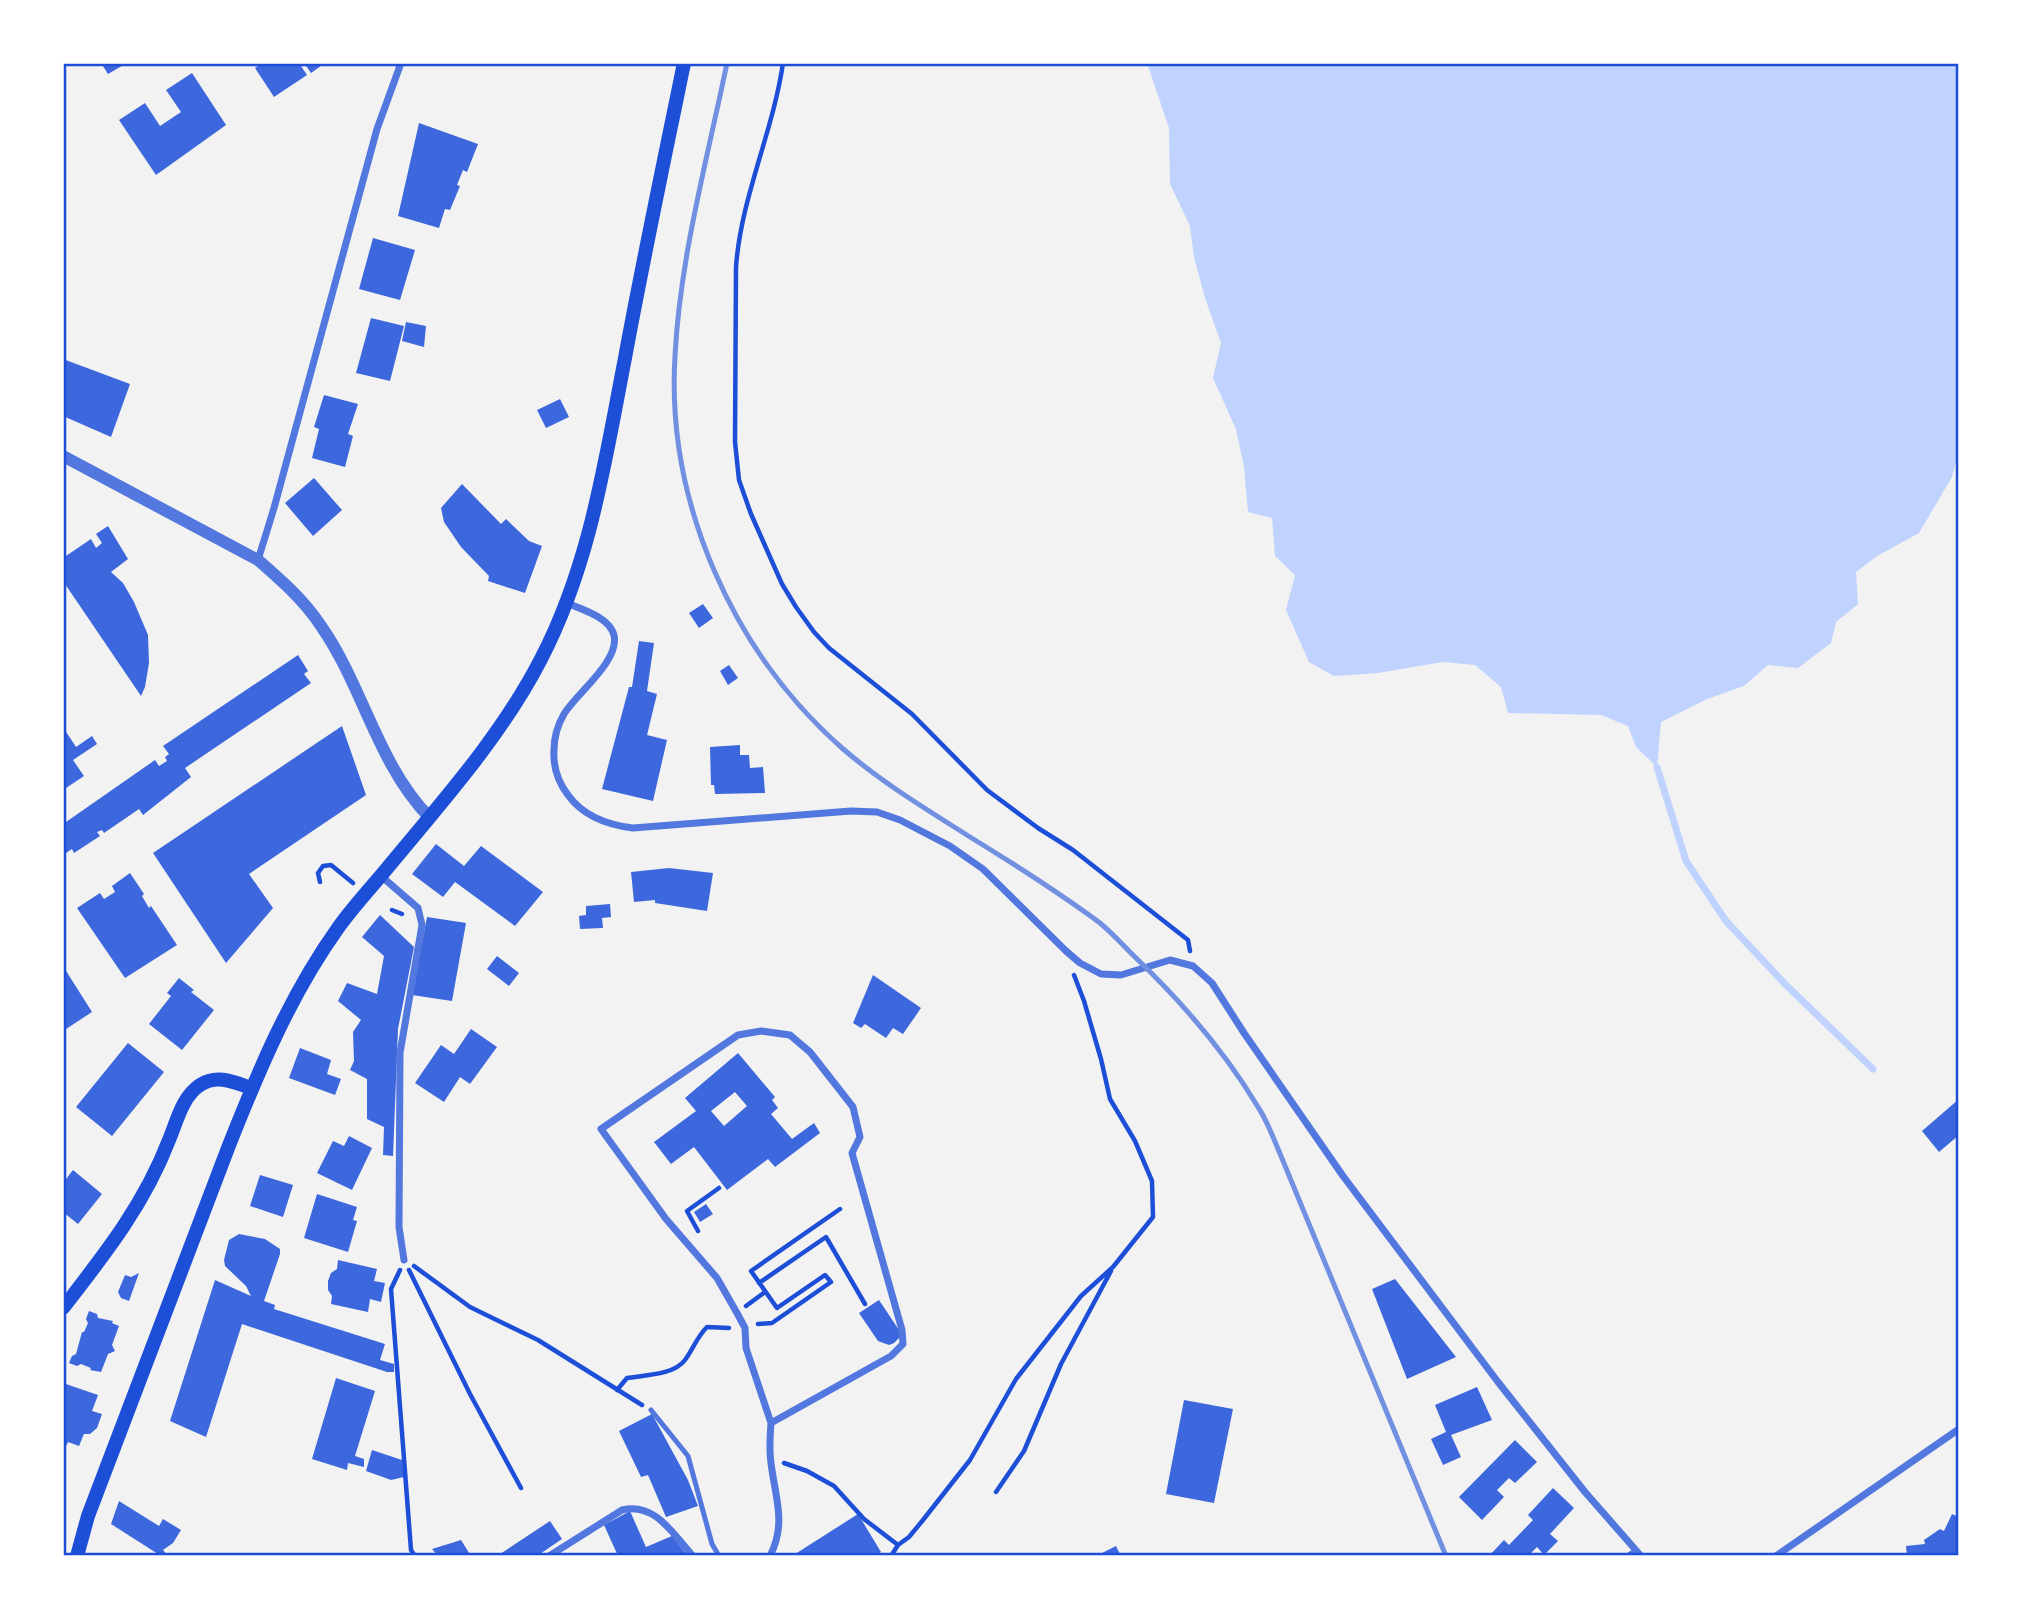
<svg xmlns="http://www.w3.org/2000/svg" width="2022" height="1619" font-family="'Work Sans',sans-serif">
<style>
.water{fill:#bfd3fe}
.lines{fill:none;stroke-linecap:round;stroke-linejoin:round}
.stream{stroke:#bfd3fe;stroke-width:7}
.building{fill:#3d67dc;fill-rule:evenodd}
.path{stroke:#1d4ed8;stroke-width:4.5}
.service{stroke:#5277de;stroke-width:5}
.minor{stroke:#5277de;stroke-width:7}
.tertiary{stroke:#5277de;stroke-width:12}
.secondary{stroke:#1d4ed8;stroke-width:14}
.rail{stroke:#7290e2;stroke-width:5}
.neatline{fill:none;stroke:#1d4ed8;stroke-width:2.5}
</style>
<rect width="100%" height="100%" fill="#f2f2f2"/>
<path class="water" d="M1147,63H1959V389L1956,398L1959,414V451L1952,477L1919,533L1877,556L1856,572L1858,604L1836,622L1831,643L1798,668L1768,665L1744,686L1707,699L1661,722L1657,767L1636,747L1628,726L1601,715L1508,713L1501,687L1475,665L1443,662L1378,673L1334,676L1309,662L1286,610L1295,575L1275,556L1272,518L1248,512L1244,467L1236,429L1213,378L1221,343L1205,298L1194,257L1190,226L1170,184L1169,128Z"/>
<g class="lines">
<path class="stream" d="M1657,767L1686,861L1726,921L1785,984L1873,1069"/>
</g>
<path class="building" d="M101,63H127L108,74Z
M262,63H269L271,66L275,63H299L307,75L274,97L255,68Z
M304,63H325L311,73Z
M192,73L226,125L156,175L119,120L145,103L160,126L181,112L166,90Z
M419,123L478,144L467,172L463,170L457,185L460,186L450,210L445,209L439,228L398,216Z
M373,238L415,250L400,300L359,289Z
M371,318L404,326L390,381L356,373Z
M406,322L426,326L424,347L402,341Z
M63,359L130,384L111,437L63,416Z
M324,395L358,404L348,434L353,436L345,467L312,458L319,429L314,427Z
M560,399L569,417L546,428L537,410Z
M314,478L342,510L313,536L285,503Z
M462,484L501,524L506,519L529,541L542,546L525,593L488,581L489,576L461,547L444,522L441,508Z
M108,526L128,559L111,572L123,583L134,602L148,635L149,663L145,687L141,696L63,581V558L91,539L96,548L102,543L96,534Z
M703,604L713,618L699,628L689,613Z
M639,641L654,643L647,691L657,694L647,735L667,740L653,801L602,789L629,687H632Z
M298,655L308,671L304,674L311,683L185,768L191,777L143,815L139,809L104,833L102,830L97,832L100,836L74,853L72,849L63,855V817L66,822L155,760L159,766L167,761L165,757L169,754L163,746Z
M729,665L738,678L728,685L720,671Z
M342,726L366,795L249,874L273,908L226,963L153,853Z
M63,727L76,747L92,736L97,744L73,760L84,776L63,790Z
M740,745V755H749L750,768L763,767L765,793L715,794L714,785H711L710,747Z
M436,844L464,866L481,846L543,892L515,926L455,882L443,897L412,874Z
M669,868L713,873L707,911L655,903V900L634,902L631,872Z
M130,873L144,894L142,896L149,908L151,906L177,945L125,978L77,908L100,893L104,899L115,892L112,886Z
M610,904L611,917L602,918L603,928L580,929L579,916L586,915V906Z
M380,915L414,947L398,1029L393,1156L383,1155L384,1127L367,1119V1079L350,1070L354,1061L353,1032L361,1020L338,1001L347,983L377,994L384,956L362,937Z
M427,917L466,923L452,1001L412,995Z
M497,956L519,973L509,986L487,969Z
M63,966L92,1012L63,1031Z
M873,975L921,1008L903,1034L893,1028L886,1038L865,1024L861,1028L853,1023Z
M179,978L194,990L191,992L214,1010L182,1050L149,1024L171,996L167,993Z
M471,1029L497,1047L470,1084L460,1077L444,1102L415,1083L441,1045L454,1054Z
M128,1043L164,1072L112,1136L76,1107Z
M300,1048L331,1060L327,1074L341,1079L335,1095L289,1078Z
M738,1053L775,1097L772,1100L778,1108L771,1114L792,1139L814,1123L820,1133L775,1167L768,1159L727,1190L694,1147L671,1164L654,1142L696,1111L685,1098ZM735,1092L747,1106L724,1126L711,1111Z
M1959,1099V1135L1939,1152L1922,1131Z
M349,1136L372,1148L352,1190L317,1173L333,1141L344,1146Z
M73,1170L102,1194L78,1224L63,1212V1183Z
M260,1175L293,1185L283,1217L250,1206Z
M317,1194L357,1207L353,1220L357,1221L348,1252L304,1238Z
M706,1204L713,1214L700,1222L694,1212Z
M239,1234L265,1239L280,1249V1254L264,1301L275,1305L274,1309L385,1344L380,1360L394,1364V1372H387L242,1324L206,1437L170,1421L215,1280L251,1296L246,1286L225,1266L224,1260L229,1240Z
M338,1260L377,1269L374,1281L385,1283L381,1302L370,1299L368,1312L331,1304L332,1296L328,1290V1281L331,1273L337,1269Z
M139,1273L129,1301L121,1298L118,1292L125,1275L131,1277Z
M1395,1279L1456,1357L1407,1379L1372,1289Z
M879,1300L899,1330V1338L894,1343L889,1345L878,1341L859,1313Z
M89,1311L97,1314L98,1318L113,1321L112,1323L119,1326L112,1345L115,1351L108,1354L101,1372L90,1370L91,1368L81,1364L77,1366L69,1363L72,1356L76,1354L82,1332H84L88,1323L86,1319Z
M336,1378L375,1391L355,1456L364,1459V1467L348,1463L347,1470L312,1459Z
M63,1383L98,1395L92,1411L102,1414L97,1428L90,1434H84L79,1446L68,1442L67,1445L63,1443Z
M1477,1387L1492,1420L1451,1435L1461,1457L1443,1465L1431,1439L1446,1432L1435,1405Z
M1184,1400L1233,1409L1214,1503L1166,1494Z
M652,1414L688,1480L698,1506L666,1517L648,1475L641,1477L619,1431Z
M1515,1440L1537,1462L1515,1483L1509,1478L1497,1490L1504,1497L1482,1520L1459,1497Z
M372,1450L402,1460L404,1477L391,1480L366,1471Z
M1553,1488L1574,1508L1550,1534L1558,1541L1544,1555L1537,1547L1528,1556H1489L1504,1540L1509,1545L1533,1520L1528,1515Z
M119,1501L159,1526L163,1519L181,1530L173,1543L163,1550L168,1556H155L158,1554L111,1524Z
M630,1511L646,1547L672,1536L688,1556H618L604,1525Z
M858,1514L881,1552L875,1556H792Z
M1952,1514L1959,1517V1556H1907L1906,1546L1925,1544L1924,1540L1940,1529L1944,1531Z
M550,1521L562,1539L537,1556H497Z
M461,1540L471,1556H438L432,1549Z
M1116,1546L1121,1556H1096Z"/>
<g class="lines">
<path class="path" d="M783,63C773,132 741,197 736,267L735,442L739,480L751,514L782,584L796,607L814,632L829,648L912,714L987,790L1038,828L1073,850L1188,940L1190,951
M320,882L318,873L323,866L331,865L353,883
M392,910L402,914
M698,1231L687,1211L719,1188
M414,1266L470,1307L538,1340L642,1405
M400,1270L391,1289L411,1550L415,1556
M409,1270L470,1394L521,1488
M759,1283L826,1237L865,1304
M746,1306L765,1292
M758,1324L772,1323L831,1282L825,1275L777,1308L751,1271L840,1209
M617,1390L627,1378C645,1375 674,1375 685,1360C693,1349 697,1337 707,1327L729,1328
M784,1463L807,1471L834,1486L864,1519L898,1545
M996,1492L1024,1451L1061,1364L1111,1271
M891,1556L898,1545L909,1537L923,1520L970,1460L1016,1379L1081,1296L1113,1267L1153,1217L1152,1181L1135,1141L1110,1099L1101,1059L1084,1001L1074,975"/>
<path class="service" d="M651,1410L688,1456L712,1544L719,1556
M1627,1556L1636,1550"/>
<path class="minor" d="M258,560L274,508L377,129L401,63
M567,603C583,610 609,617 614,635C620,661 577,693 564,714C557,726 554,737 554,750C553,766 558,782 568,795C583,816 608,825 633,828L851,811L877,812L900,820L950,846L983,869L1066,951L1080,963L1101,974L1121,975L1170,960L1193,966L1212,983L1244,1033L1343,1176L1498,1382L1585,1492L1641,1556
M381,876L418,908L422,925L400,1053L399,1227L404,1260
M549,1556L622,1510C655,1502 673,1534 693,1556
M770,1556C787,1523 775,1497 771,1463C769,1450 770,1436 771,1423L891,1356L903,1344L902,1330L852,1153L860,1137L853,1107L810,1052L790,1035L761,1031L738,1035L601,1129L666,1219L717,1278L737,1313L745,1328L746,1348L771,1423
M1776,1556L1959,1429"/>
<path class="tertiary" d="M63,456L258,560C281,580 304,600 321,626C363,686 377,763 429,817"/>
<path class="secondary" d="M63,1308C105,1254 144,1205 169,1140C177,1121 182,1097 200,1085C217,1074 234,1082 251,1088
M77,1556L88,1516L228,1148C258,1072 290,995 338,928C352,908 369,890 384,872C440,804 501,737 541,659C590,565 605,461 625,358C643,260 664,161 684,63"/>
<path class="rail" d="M727,63C707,160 680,258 675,356C666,502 733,652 842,748C881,782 926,809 970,837C1014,864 1058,892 1100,923C1112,933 1123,945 1134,956C1181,1001 1224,1050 1258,1107C1268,1122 1274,1140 1281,1156L1446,1556"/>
</g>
<rect width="2022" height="1619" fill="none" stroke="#ffffff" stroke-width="130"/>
<rect x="65" y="65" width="1892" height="1489" class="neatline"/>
</svg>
